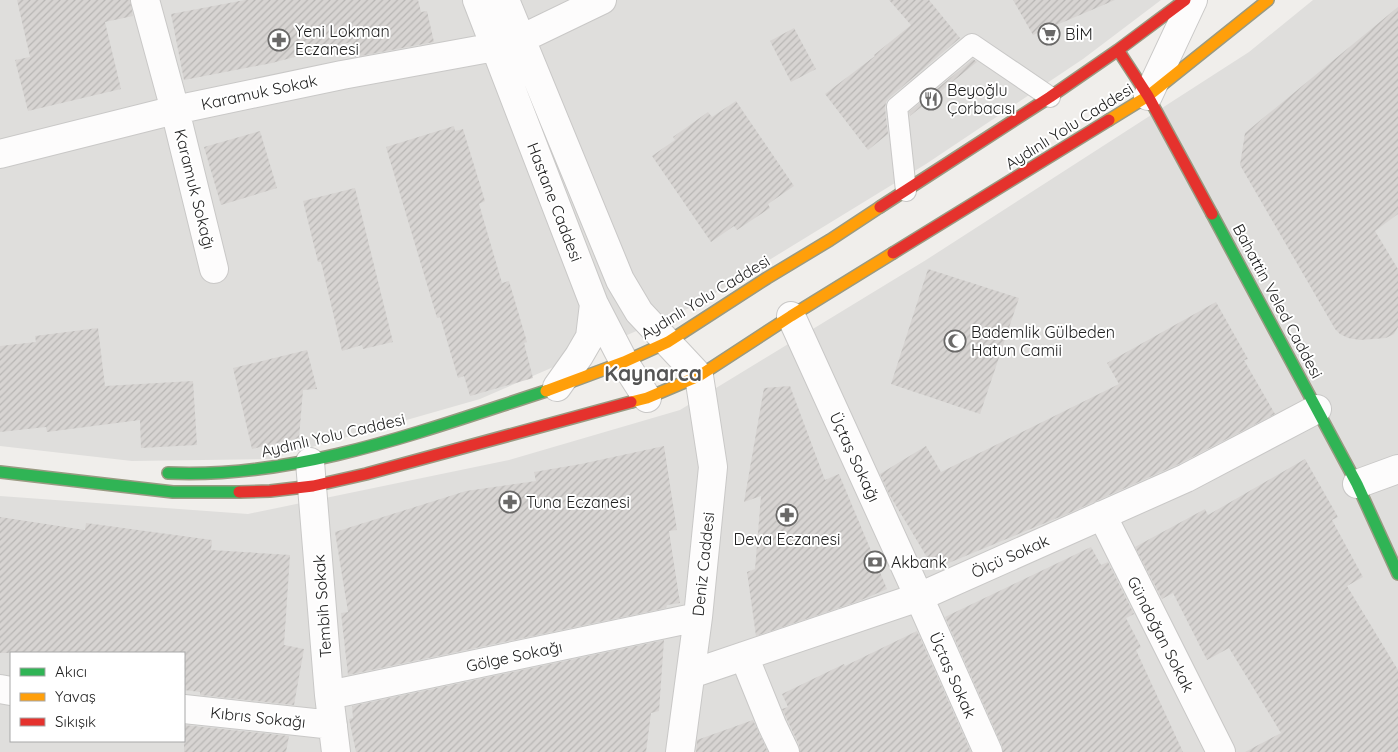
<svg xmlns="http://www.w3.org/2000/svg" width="1398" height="752" font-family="Quicksand,sans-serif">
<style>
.residential{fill:#dfdedc;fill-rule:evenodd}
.building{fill:url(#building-hatch)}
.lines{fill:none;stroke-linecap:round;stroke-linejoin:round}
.lane-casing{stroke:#c9c8c7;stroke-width:22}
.street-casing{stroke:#c9c8c7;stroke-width:30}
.fast-casing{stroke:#999a82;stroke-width:14}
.slow-casing{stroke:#999a82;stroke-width:14}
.jam-casing{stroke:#999a82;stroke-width:14}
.lane{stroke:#fdfcfc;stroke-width:20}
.street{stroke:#fdfcfc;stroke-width:28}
.fast{stroke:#30b455;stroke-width:11}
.slow{stroke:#ff9f0a;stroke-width:11}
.jam{stroke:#e5322d;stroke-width:11}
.labels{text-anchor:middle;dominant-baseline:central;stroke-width:4;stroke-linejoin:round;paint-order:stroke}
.poi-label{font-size:16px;fill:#222;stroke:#fff;text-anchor:start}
.street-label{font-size:16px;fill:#222;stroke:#fff}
.district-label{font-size:21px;font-weight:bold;fill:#555;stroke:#fff}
</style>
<defs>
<pattern id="building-hatch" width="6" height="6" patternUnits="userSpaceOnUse" patternTransform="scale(1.25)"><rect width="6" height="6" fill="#d7d4d2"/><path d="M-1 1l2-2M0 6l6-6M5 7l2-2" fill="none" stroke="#b8b6b4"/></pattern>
</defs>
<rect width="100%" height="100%" fill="#f0eeeb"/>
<path class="residential" d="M0,0H1161L1083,59L926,164L694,306L480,399L270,459L132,461L0,446Z
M1313,0H1398V752H0V496L248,514L509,460L680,410L926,260L1249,52ZM11,653H184V741H11Z"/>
<path class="building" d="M17,0H130L133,16L105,22L121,89L28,111L15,60L30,57Z
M245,0H418L421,12L427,11L434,42L355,57L351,42L272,63L184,80L171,14Z
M889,0H929L960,38L889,98L886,102L885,108L888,134L868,150L825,94L875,56L874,55L911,25Z
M1013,0H1115L1033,35Z
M1398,7V214L1375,231L1398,269V327L1394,334L1386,338L1360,340L1348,338L1340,334L1335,329L1240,165L1245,133Z
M794,28L816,69L791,82L770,41Z
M973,59L977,62L910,116L909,112Z
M736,101L794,186L768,204L770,208L737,230L734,226L711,242L652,156L675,140L673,137L708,112L712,117Z
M454,126L455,131L463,129L485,201L479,204L502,283L509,281L527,342L524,343L533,378L470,396L464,376L458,378L440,317L437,318L386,147Z
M260,131L277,188L221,205L204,147Z
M355,188L393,342L363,349L362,345L342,351L321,262H318L303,201Z
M928,269L1019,298L980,414L891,384Z
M1216,302L1248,359L1244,360L1275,414L1179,464L1067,514L934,569L889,494L880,474L926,446L941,472L1119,384L1107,363Z
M98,328L105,386L193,381L197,445L141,448L140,420L47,432L46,427L0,432V346L36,342L35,336Z
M307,350L317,389L303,390L299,438L252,449L233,368Z
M790,386L825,480L839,474L887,589L859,601L756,636L747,572L755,569L761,496L744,502L764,388Z
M664,446L677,530L669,531L680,603L667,605L666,608L348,675L341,613L348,612L335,532L466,491L536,481L534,472L581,464Z
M1305,459L1338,517L1332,520L1363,577L1347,586L1398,670V752H1245L1281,733L1229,648L1207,660L1173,593L1162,599L1135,547L1205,509L1208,515Z
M0,517L85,530L86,523L212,540L211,550L290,555L284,645L304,649L294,705L200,695V692L184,690V653H0Z
M1091,547L1101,565L1108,562L1134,614L1126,618L1141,647L1136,650L1183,752H1003L1002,746L945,617Z
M917,631L971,752H800L799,745L782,709L788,707L782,694L844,664L845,666Z
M664,640L659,711L651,713L646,752H356L349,719L353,718L352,706Z
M753,720L768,752H696L697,740Z
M184,725L289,736L286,752H184Z"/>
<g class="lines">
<g class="lane-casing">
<path id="lane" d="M906,191L897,107L972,44L1050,97"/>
</g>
<g class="street-casing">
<path id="street" d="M145,0L175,110L214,269
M477,0L594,304L624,362L647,398
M505,0L620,280L639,312L699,376L713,467L698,617L680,752
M1148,96L1193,0
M0,154L175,110L342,75L495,47L521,39L602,0
M791,316L919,597L988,752
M557,387L579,356L590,337L594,304
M310,462L329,695L336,752
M1357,484L1398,469
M1102,515L1221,752
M744,656L772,725L785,752
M691,674L919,597L1186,478L1317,409
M0,689L11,691
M329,695L698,617
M184,709L333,725"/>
</g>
<g class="fast-casing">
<path id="fast" d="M1212,214L1357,484L1398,574
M0,472L173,492H239
M168,473C297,479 425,430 546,391"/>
</g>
<g class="slow-casing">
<path id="slow" d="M1109,120L1148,96L1268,0
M546,391L624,362L668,342L767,278L830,240L880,207
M631,402L647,398L699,376L791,316L893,253"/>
</g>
<g class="jam-casing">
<path id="jam" d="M1118,50L1148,96L1212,214
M880,207L1050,97L1118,50L1185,0
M893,253L1109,120
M239,492L270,491L313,486L366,474L631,402"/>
</g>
<use href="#lane" class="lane"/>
<use href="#street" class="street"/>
<use href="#fast" class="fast"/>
<use href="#slow" class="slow"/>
<use href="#jam" class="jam"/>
</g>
<defs>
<g id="supermarket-ring" transform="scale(1.125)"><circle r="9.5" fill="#fff" stroke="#6a6968" stroke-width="1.5"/><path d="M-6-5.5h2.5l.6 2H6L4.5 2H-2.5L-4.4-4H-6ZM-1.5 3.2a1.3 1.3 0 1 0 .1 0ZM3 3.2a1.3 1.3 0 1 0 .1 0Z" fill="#6a6968"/></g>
<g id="pharmacy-ring" transform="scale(1.125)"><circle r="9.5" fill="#fff" stroke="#6a6968" stroke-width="1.5"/><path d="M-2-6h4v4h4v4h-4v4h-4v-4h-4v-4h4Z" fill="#6a6968"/></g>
<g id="restaurant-ring" transform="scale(1.125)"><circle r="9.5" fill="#fff" stroke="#6a6968" stroke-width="1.5"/><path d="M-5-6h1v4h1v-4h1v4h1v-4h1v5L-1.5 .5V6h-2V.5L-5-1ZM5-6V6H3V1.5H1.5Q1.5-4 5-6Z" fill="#6a6968"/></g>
<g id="mosque-ring" transform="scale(1.125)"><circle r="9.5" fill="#fff" stroke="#6a6968" stroke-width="1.5"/><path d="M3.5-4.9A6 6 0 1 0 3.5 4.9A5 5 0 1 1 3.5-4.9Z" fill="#6a6968"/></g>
<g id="bank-ring" transform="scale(1.125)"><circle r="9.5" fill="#fff" stroke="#6a6968" stroke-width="1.5"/><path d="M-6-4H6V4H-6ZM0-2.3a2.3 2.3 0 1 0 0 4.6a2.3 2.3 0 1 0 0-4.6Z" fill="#6a6968"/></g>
</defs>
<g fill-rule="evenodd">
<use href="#supermarket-ring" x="1049" y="34"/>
<use href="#pharmacy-ring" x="279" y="40"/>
<use href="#restaurant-ring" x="931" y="99"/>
<use href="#mosque-ring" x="955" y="341"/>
<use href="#pharmacy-ring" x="510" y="502"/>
<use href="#pharmacy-ring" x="787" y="515"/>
<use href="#bank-ring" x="875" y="562"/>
</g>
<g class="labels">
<g class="poi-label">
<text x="295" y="31">Yeni Lokman<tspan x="295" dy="18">Eczanesi</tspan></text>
<text x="1065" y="34">BİM</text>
<text x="947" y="90">Beyoğlu<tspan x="947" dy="18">Çorbacısı</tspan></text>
<text x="971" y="332">Bademlik Gülbeden<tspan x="971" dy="18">Hatun Camii</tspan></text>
<text x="526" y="502">Tuna Eczanesi</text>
<text x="787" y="539" text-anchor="middle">Deva Eczanesi</text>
<text x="891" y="562">Akbank</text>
</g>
<g class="street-label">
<text transform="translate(259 92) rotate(-12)">Karamuk Sokak</text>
<text transform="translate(1069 126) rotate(-32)">Aydınlı Yolu Caddesi</text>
<text transform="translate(195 189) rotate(76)">Karamuk Sokağı</text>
<text transform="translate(555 202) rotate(69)">Hastane Caddesi</text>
<text transform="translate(705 297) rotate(-31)">Aydınlı Yolu Caddesi</text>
<text transform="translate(1278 301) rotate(62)">Bahattin Veled Caddesi</text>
<text transform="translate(333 435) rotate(-13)">Aydınlı Yolu Caddesi</text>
<text transform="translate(855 457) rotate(65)">Üçtaş Sokağı</text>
<text transform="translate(1010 556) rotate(-24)">Ölçü Sokak</text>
<text transform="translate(703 564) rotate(-84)">Deniz Caddesi</text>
<text transform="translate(322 606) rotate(-94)">Tembih Sokak</text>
<text transform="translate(1161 634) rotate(63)">Gündoğan Sokak</text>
<text transform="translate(514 656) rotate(-12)">Gölge Sokağı</text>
<text transform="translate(953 675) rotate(66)">Üçtaş Sokak</text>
<text transform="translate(258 717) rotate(6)">Kıbrıs Sokağı</text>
</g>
<g class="district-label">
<text x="653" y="373">Kaynarca</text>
</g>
</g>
<rect x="10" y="652" width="175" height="90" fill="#ffffff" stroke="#a7a7a7"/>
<rect x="20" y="668" width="25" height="8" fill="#30b455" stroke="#a7a7a7"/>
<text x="55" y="677" font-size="15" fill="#222222">Akıcı</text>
<rect x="20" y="693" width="25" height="8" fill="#ff9f0a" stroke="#a7a7a7"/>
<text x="55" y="702" font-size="15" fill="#222222">Yavaş</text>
<rect x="20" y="718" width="25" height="8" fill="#e5322d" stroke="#a7a7a7"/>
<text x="55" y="727" font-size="15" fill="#222222">Sıkışık</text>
</svg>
